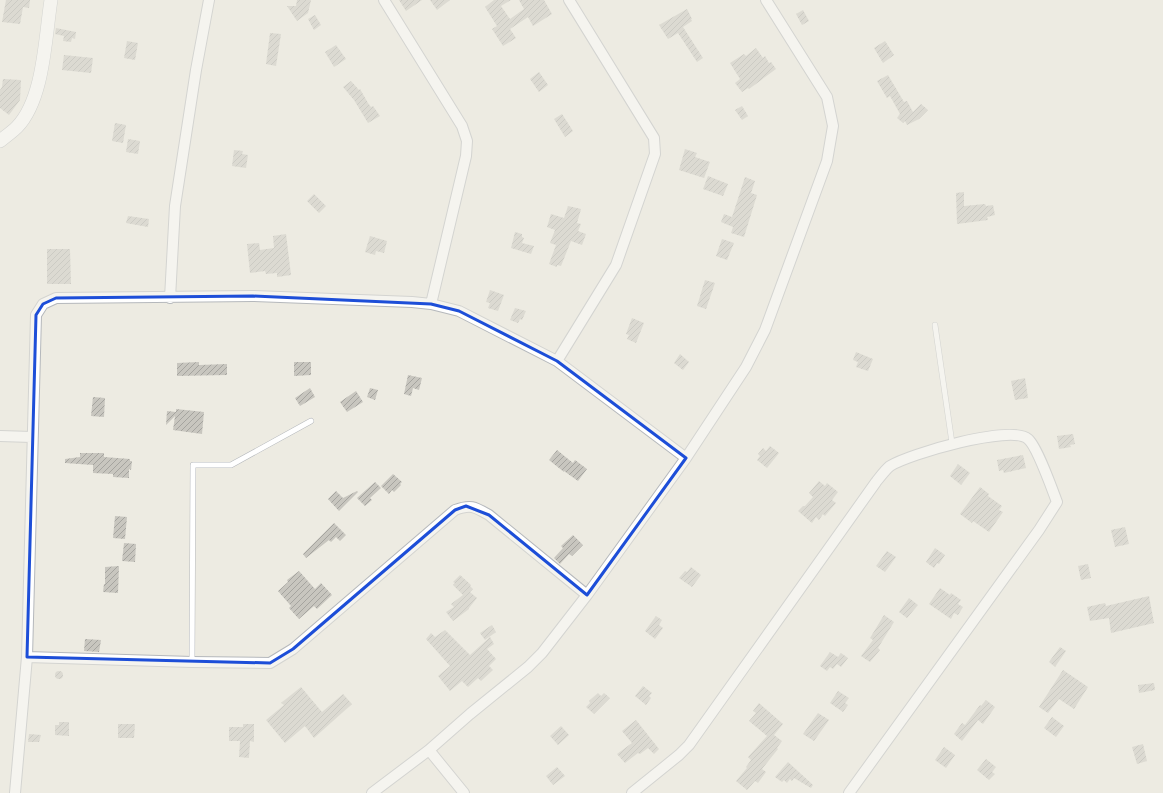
<svg xmlns="http://www.w3.org/2000/svg" width="1163" height="793" font-family="Jost,sans-serif">
<style>
.building{fill:url(#building-hatch)}
.lines{fill:none;stroke-linecap:round;stroke-linejoin:round}
.service-casing{stroke:#b5b8bc;stroke-width:6}
.minor-casing{stroke:#b5b8bc;stroke-width:12}
.tertiary-casing{stroke:#b5b8bc;stroke-width:14}
.service{stroke:#fff;stroke-width:5}
.minor{stroke:#fff;stroke-width:10}
.tertiary{stroke:#fff;stroke-width:13}
.marked{fill:none;stroke:#1d4ed8;stroke-width:3;stroke-linejoin:round}
</style>
<defs>
<pattern id="building-hatch" width="6" height="6" patternUnits="userSpaceOnUse"><rect width="6" height="6" fill="#c8c6bf"/><path d="M-1 1l2-2M0 6l6-6M5 7l2-2" fill="none" stroke="#a5a49f"/></pattern>
</defs>
<rect width="100%" height="100%" fill="#edebe2"/>
<path class="building" d="M6,0H30L29,8L23,7L20,24L2,22Z
M297,0H311L308,13L297,21L287,6H296Z
M399,0H422L406,11Z
M430,0H450L437,10Z
M494,0H511L501,6L510,19L524,9L519,0H544L552,14L533,26L528,17L510,29L516,38L503,46L492,29L497,26L485,7Z
M687,9L692,19H691L692,21L683,27L703,58L697,62L678,33L668,39L659,25Z
M803,10L809,21L802,25L796,14Z
M315,15L321,25L314,30L308,19Z
M56,28L76,32L75,39L72,38L71,42L63,41L64,36L55,34Z
M270,33L281,34L276,66L266,64Z
M127,41L138,43L135,60L124,58Z
M885,41L894,55L883,63L874,48Z
M336,45L346,59L334,67L325,52Z
M756,48L763,58L765,56L769,63L771,62L776,69L749,89L748,88L742,92L735,83L740,79L730,63L744,54L746,56Z
M64,55L93,58L91,73L62,70Z
M539,72L548,85L539,92L530,79Z
M888,75L904,102L907,101L913,112L921,104L928,110L919,119L907,125L905,121L903,123L897,118L900,114L890,96L887,98L877,81Z
M3,79L21,80L20,100L9,115L0,108V90L2,87Z
M351,81L359,90L360,89L368,103L371,107L373,106L380,116L368,123L354,100L343,87Z
M742,106L748,116L742,120L735,110Z
M562,114L573,131L565,137L554,119Z
M115,123L126,125L123,143L112,141Z
M128,139L140,141L138,154L126,152Z
M685,149L697,153L695,157L710,162L704,178L679,170Z
M234,150L243,151L242,154L248,155L246,168L232,166Z
M708,176L728,184L723,196L703,189Z
M745,177L755,181L751,193L757,195L744,237L731,233L733,227L721,222L724,214L732,217Z
M964,192V206L985,204L986,206L993,205L995,215L987,217L988,220L957,224L956,193Z
M314,194L326,206L319,213L307,201Z
M568,206L581,209L577,223L581,224L578,231L586,234L582,245L571,241L561,266L557,265V267L549,264L556,245L550,243L555,230L547,227L551,214L564,218Z
M128,216L149,219L148,227L126,223Z
M515,232L522,234V237L524,238L522,243L534,246L531,254L511,248Z
M286,234L291,275L277,277V273L266,274L265,271L250,273L247,244L259,243L260,250L274,248L273,236Z
M370,236L387,241L384,253L376,251L375,255L365,252Z
M722,239L734,243L727,260L716,256Z
M47,249H70L71,284H47Z
M705,280L715,283L706,309L697,306Z
M490,290L504,295L498,311L488,308L490,303L486,302Z
M515,308L526,311L522,320L520,319L518,323L510,320Z
M632,318L644,323L636,343L627,339L629,335L626,334Z
M856,352L873,359L868,371L856,367L858,362L853,360Z
M680,354L689,362L683,370L674,363Z
M199,362V365L227,364V375L177,376V363Z
M294,362H311V375L294,376Z
M408,375L422,378L419,390L413,388L411,396L404,394Z
M1025,378L1028,398L1015,400L1011,381Z
M310,388L315,397L300,406L295,398Z
M370,388L378,390L375,400L367,397Z
M356,391L363,402L347,412L340,402Z
M93,397L105,398L104,417L91,416Z
M176,409L204,412L202,434L173,430L175,416L166,425L167,411L176,412Z
M1073,434L1075,444L1070,445L1071,447L1059,449L1057,436Z
M770,446L779,453L767,468L757,460L760,456L758,454L763,448L766,451Z
M557,450L573,463L575,460L587,469L578,481L564,471V472L549,460Z
M80,453H104V457L130,459V461H132L131,470L129,469V478L113,477V474L93,473V465L65,463V459L80,457Z
M1023,455L1026,468L1004,473L1003,470L999,471L997,460Z
M958,464L970,473L961,485L950,476Z
M393,474L402,482L400,484L401,485L394,492L392,490L389,494L381,486Z
M819,481L825,486L827,483L838,492L832,500L836,503L825,516L823,514L819,520L816,517L812,523L798,511L803,506H805L813,497L809,493Z
M375,482L381,488L370,498L372,500L365,506L357,498Z
M980,487L989,494L988,496L1002,506L999,510L1003,512L989,532L973,521L972,523L960,514Z
M336,491L343,498L357,491L358,492L339,511L328,499Z
M115,516L127,517L125,539L113,538Z
M334,523L346,535L340,541L336,537L331,542L329,540L306,558L303,554Z
M1125,527L1129,544L1115,547L1111,530Z
M573,535L583,545L572,556L569,554L560,564L554,558L563,548L561,546Z
M124,543L136,544L135,562L122,561Z
M935,548L945,555L939,564L937,563L934,568L926,562Z
M887,551L896,557L885,572L876,566Z
M1088,564L1091,578L1081,580L1078,566Z
M119,566L118,593L103,592L104,584H105V567Z
M691,567L701,575L692,587L679,578L685,571L687,572Z
M299,571L315,589L321,583L332,595L317,609L314,606L299,619L289,608L291,606L278,591L288,582L287,580Z
M460,575L471,585L470,586L473,589L470,592L477,598L469,608V609L453,621L446,612L454,607L451,604L463,595L453,585L455,583L453,582Z
M940,588L950,595L951,593L961,600L958,604L963,607L958,615L954,613L951,619L929,604Z
M1149,596L1154,623L1111,633L1109,618L1090,621L1087,607L1105,603L1106,606Z
M909,598L918,605L907,618L899,612Z
M884,615L894,622L878,648L880,650L870,662L861,656L873,640L870,638Z
M656,616L662,620L659,625L663,628L655,639L645,631Z
M492,625L496,632L485,640L480,633Z
M445,630L470,655L490,637L494,644L487,649L496,659L489,666L493,670L481,681L478,678L468,687L462,681L450,691L438,676L450,666L426,639L431,633L435,637Z
M85,639L101,640L99,652L84,651Z
M1060,647L1066,651L1055,667L1049,662Z
M830,652L838,657L841,653L848,658L841,667L837,664L833,669L830,667L827,671L820,666Z
M1063,670L1088,687L1074,709L1059,699L1048,713L1039,707Z
M55 675a4 4 0 1 1 8 0a4 4 0 1 1-8 0Z
M1154,683L1155,690L1139,693L1138,685Z
M643,686L652,693L649,696L651,698L646,705L635,696Z
M301,687L322,712L343,694L352,704L314,738L305,726L285,743L266,720L284,705L281,703Z
M838,691L849,698L845,703L848,705L843,712L830,703Z
M598,693L601,696L604,693L610,698L594,714L586,707L590,703L589,701Z
M986,700L995,707L983,724L978,720L962,741L954,734L962,723L965,725L980,705L981,706Z
M759,703L783,724L774,735L782,741L777,748L778,749L762,769L766,772L758,783L755,781L747,790L736,781L747,768L746,767L751,760L748,757L767,736L749,721L756,713L753,711Z
M818,713L829,720L814,741L803,734Z
M1052,717L1064,726L1056,737L1044,728Z
M636,720L659,749L654,754L648,748L640,754L638,753L625,763L617,754L632,743L622,731Z
M59,722H69V736L55,735V725H59Z
M118,724H135L134,738H118Z
M243,724H254V742L250,741L249,758L239,757L240,741H229V727H243Z
M561,726L569,735L558,745L550,736Z
M29,734L41,735L39,742H28Z
M1143,744L1147,761L1137,764L1132,747Z
M944,747L955,755L946,768L935,760Z
M986,759L996,767L992,772L995,774L989,780L977,770Z
M788,762L813,785L811,788L794,778L792,781L790,779L787,783L784,780L782,782L775,777Z
M557,767L565,776L553,785L546,776Z"/>
<g class="lines">
<g class="service-casing">
<path id="service" d="M935,325L952,443
M192,662L193,465H231L311,421"/>
</g>
<g class="minor-casing">
<path id="minor" d="M384,0L462,126L467,141L466,156L431,304
M170,298L175,206L196,70L209,0
M557,361L616,265L655,154L654,138L569,0
M0,436L32,437
M27,657L192,662L270,663L293,649L455,510C471,504 475,507 489,515L587,595
M429,750L464,793
M15,793L27,657L36,315L43,304L56,298L253,296L412,302L431,304L459,311L557,361L686,458
M372,793L429,750L470,714L528,667L542,653L587,595L686,458L746,367L765,330L827,161L833,126L827,97L766,0
M632,793L679,755L689,745L876,482C880,477 885,470 890,466C909,454 1011,424 1028,439C1037,446 1052,489 1057,502L1039,530L849,793"/>
</g>
<g class="tertiary-casing">
<path id="tertiary" d="M0,141C5,137 12,132 17,127C44,99 45,38 51,0"/>
</g>
<use href="#service" class="service"/>
<use href="#minor" class="minor"/>
<use href="#tertiary" class="tertiary"/>
</g>
<path d="M0 0H1163V793H0ZM253,296L431,304L459,311L557,361L686,458L587,595L489,515L466,506L455,510L293,649L270,663L27,657L36,315L43,304L56,298Z" fill="#edebe2" fill-opacity=".55" fill-rule="evenodd"/>
<path class="marked" d="M253,296L431,304L459,311L557,361L686,458L587,595L489,515L466,506L455,510L293,649L270,663L27,657L36,315L43,304L56,298Z"/>
</svg>
